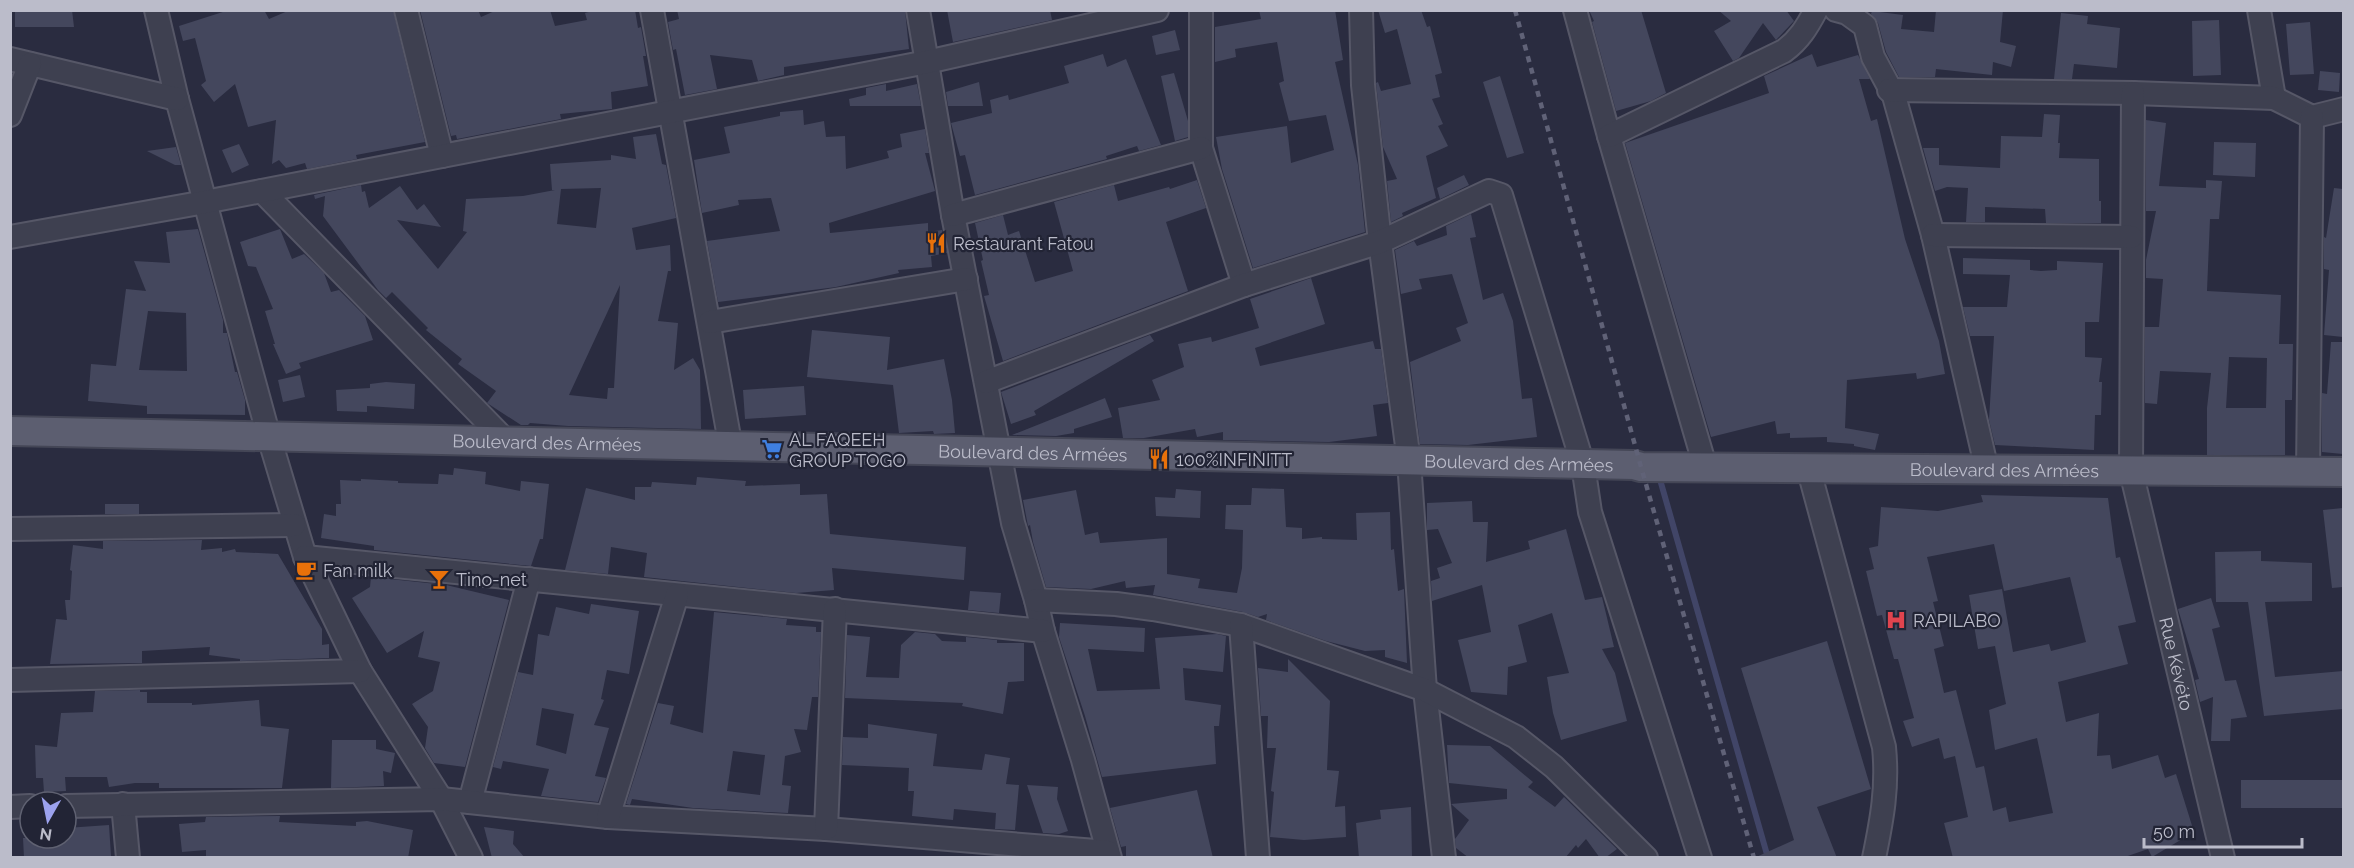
<svg xmlns="http://www.w3.org/2000/svg" width="2354" height="868" font-family="Raleway,sans-serif">
<style>
.lines{fill:none;stroke-linecap:round;stroke-linejoin:round}
.stream{stroke:#414567;stroke-width:6}
.building{fill:#44475d;fill-rule:evenodd}
.minor-casing{stroke:#565767;stroke-width:26}
.major-casing{stroke:#444656;stroke-width:32}
.minor{stroke:#3e4050;stroke-width:22}
.major{stroke:#5c5e70;stroke-width:28}
.rail{stroke:#606277;stroke-width:4.5;stroke-dasharray:6 6;stroke-linecap:butt}
.labels{text-anchor:middle;dominant-baseline:central;stroke-width:4.5;stroke-linejoin:round;paint-order:stroke}
.poi-label{font-size:18px;fill:#bbbcca;stroke:#222435;text-anchor:start}
.street-label{font-size:18px;fill:#bbbcca;stroke:#222435}
</style>
<rect width="100%" height="100%" fill="#2a2c40"/>
<g class="lines">
<path class="stream" d="M1661,483L1768,858"/>
</g>
<path class="building" d="M15,10H72L74,27H15Z
M229,10H264L269,19L290,10H393L425,142L356,155L357,159L307,169L305,163L286,168L279,160L272,164L276,120L248,127L235,84L214,102L201,85L206,81L195,38L183,41L179,26Z
M420,10H478L481,17L497,10H550L555,26L587,20L585,13L596,10H635L638,28L641,27L646,56H643L648,86L611,92L612,109L560,114L561,119L457,139L456,135L451,136Z
M677,10H905L909,49L784,67V75L758,81L752,60L710,55L717,89L685,95L676,49L673,50L668,22L679,19Z
M947,10H1050L1052,20L953,42Z
M1259,10H1335L1343,60L1335,62L1358,165L1365,232L1253,268L1222,169L1216,137L1287,126L1291,163L1334,150L1326,115L1289,121L1279,83L1284,81L1277,42L1235,49L1236,57L1215,62V27L1261,19Z
M1378,10H1421L1427,27L1430,26L1442,73L1435,75L1440,97L1432,99L1443,124L1438,126L1448,146L1426,156L1436,198L1402,213L1403,216L1391,222L1387,181L1397,179L1383,147L1376,83L1378,82L1381,91L1411,84L1397,29L1385,33Z
M1589,10H1641L1666,93L1651,101L1616,111L1592,22L1594,21Z
M1718,10H1786L1794,21L1776,40L1763,23L1739,58L1733,61L1714,31L1731,21Z
M1936,10H2003L2000,42L2016,46L2011,67L1993,62L1992,75L1936,69L1935,77H1899L1886,52L1878,23L1871,14L1872,11L1903,15L1901,29L1934,32Z
M2061,13L2088,16L2087,24L2120,28L2117,68L2074,64L2072,79H2054Z
M2219,20L2221,75L2193,76L2192,21Z
M2310,22L2314,74L2290,75L2286,24Z
M1175,30L1180,50L1156,55L1152,36Z
M1103,54L1107,67L1126,59L1161,145L1139,151L1137,146L1106,156L1107,159L975,195L965,155L960,156L951,123L992,113L990,100L1008,95L1009,100L1069,83L1064,66Z
M1812,54L1817,67L1858,55L1870,79H1859L1871,121L1877,119L1905,239L1939,341L1945,374L1917,379L1916,373L1847,380L1845,428L1879,434L1875,450L1854,446V444L1827,442V437L1790,438V433L1777,434L1775,421L1711,437L1625,143L1769,93L1764,76Z
M2320,71L2340,73L2339,92L2318,90Z
M1174,73L1188,121V137L1175,141L1161,76Z
M1500,76L1524,153L1507,158L1483,82Z
M979,82L983,106H948L946,92Z
M886,84V91L917,84L921,106H850L849,99L866,95V88Z
M803,110L804,125L824,121L826,137L845,136L846,169L889,158L887,151L902,147L900,134L925,129L929,153H925L935,191L829,223L830,233L928,223V232L942,230L947,253L931,256L932,267L898,270L899,273L836,287L718,302L707,241L780,231L771,198L738,200L739,205L702,213L694,160L730,153L724,127L780,116V112Z
M2044,114L2060,115L2058,143H2060L2059,158L2099,159V201H2101V223H2046L2045,209L1985,207V222H1966L1968,188L1947,187L1935,191L1923,148H1939V165L2000,168L2001,136L2042,137Z
M2146,120L2166,123L2159,186L2206,188V180L2222,181L2219,219H2210L2207,291L2281,295L2279,344H2293L2292,400H2285V455H2207V408L2211,373L2160,371L2157,404L2145,403V327H2159L2163,279L2146,278V260L2156,211H2146ZM2229,357L2267,358L2266,408H2226Z
M656,134L662,164L666,165L676,218L632,228L636,250L670,245L671,271H668L658,321L678,323L674,370L693,358L700,370L701,429L568,426L530,423L528,425H521L487,403L496,391L458,364L462,359L426,330L428,328L392,292L386,298L378,290L323,216L325,196L315,199L314,195L361,185L362,192L365,191L369,208L400,186L417,210L424,204L441,227L397,220L438,269L467,232L463,231L466,199L523,196L555,190H552L550,164L611,160V155L636,159L633,137ZM601,188L596,228L557,224L561,189ZM620,285L614,388H608L607,399L569,395Z
M2214,142L2256,143L2255,177L2213,175Z
M239,144L249,165L232,173L222,150Z
M176,147L181,165H175L147,151Z
M1464,175L1469,185L1440,199L1437,188Z
M1197,180L1206,208L1166,222L1188,291L1003,361L984,296L989,295L981,261L983,260L975,223L1003,215L1008,235L1019,231L1035,282L1073,271L1054,202L1114,185L1118,201L1169,187L1170,189Z
M2334,188L2343,189V337L2324,335L2329,270L2324,269V237L2326,238Z
M1471,214L1476,237L1470,238L1483,300L1503,293L1513,321L1522,399L1532,398L1537,437L1468,445L1420,444L1410,362L1461,341L1456,328L1468,323L1452,274L1419,279L1422,289L1401,294L1395,250L1414,241L1417,246L1447,235L1446,226Z
M198,229L223,320V333H227L235,372H237L245,400V415L147,414V406L88,401L91,364L116,366L126,289L146,291L134,261L170,263L166,232ZM148,311L186,313L187,371L139,370Z
M280,229L292,259L304,254L324,273L331,292L339,290L365,316L373,340L299,363L301,368L286,374L273,344H275L265,311L273,309L256,267L248,266L240,242Z
M1963,258L2030,260V270L2041,271L2057,270V261L2103,263L2099,322H2085V357L2102,358L2099,382H2102L2101,415H2095L2094,450L1995,445L1989,420L1994,336H1970L1963,307H2007L2010,275L1963,274Z
M1311,278L1325,324L1255,348L1260,366L1373,341L1375,349H1381L1388,403L1373,405L1377,436L1329,442L1223,440V432L1197,437L1195,429L1144,438H1123L1118,408L1160,400L1152,380L1184,367L1178,344L1211,337L1212,342L1259,328L1250,299Z
M812,330L890,337L887,370L944,359L952,400L955,433L934,434L933,431L899,433L893,385L807,377Z
M1150,335L1154,341L1034,411L1036,415L1011,424L1001,392Z
M2331,342H2343V454L2322,452V393L2327,394Z
M300,375L305,397L283,402L278,380Z
M386,382L415,384L414,409L367,406V412L337,411L336,390L370,388V384Z
M804,386L806,415L745,419L743,390Z
M1105,398L1112,417L1074,429V433L1056,436L1012,435Z
M454,468L486,472L485,484L520,491L521,481L549,484L543,539H540L531,566L374,550V546L321,538L324,514L336,516V504H341L340,480L361,481V479L398,481V483L438,484L439,474L453,475Z
M697,477L746,481L745,486L800,484V495L827,494L830,534L966,547L964,580L832,568L834,590L796,593L644,577L647,553L611,547L608,574L565,570L586,488L635,500V487H651L652,482L696,485Z
M1252,488L1284,489L1286,527L1302,528V539L1322,537V539L1357,540L1356,513L1390,512L1391,550L1394,549L1398,591L1404,589L1407,663L1385,657V650L1365,651L1326,641L1266,620L1267,614L1258,617L1243,612L1153,595L1155,585L1126,588L1125,581L1091,589L1046,587L1033,542L1030,525L1028,526L1023,500L1076,490L1085,535L1098,532L1100,543L1167,538V574L1200,579L1198,588L1237,593L1242,568L1243,530L1225,529L1226,505H1251Z
M1176,489L1201,491L1200,518L1156,516L1155,497L1175,498Z
M1981,495L2108,498L2116,558L2120,557L2136,622L2118,626L2128,664L2058,682L2066,722L2099,713L2097,756L2110,755L2112,769L2158,755L2165,778L2176,774L2194,832L2152,857L2148,849L2122,858H1953L1944,823L1968,817L1955,756L1944,759L1939,738L1912,747L1903,721L1914,718L1898,659H1894L1882,615L1877,616L1866,571L1874,569L1869,548L1878,546L1881,507L1938,511L1983,502ZM1994,544L2004,591L2070,577L2086,642L2051,651L2049,644L2013,652L2002,589L1969,595L1978,649L1995,646L2006,704L1989,710L1995,750L2037,738L2053,813L2009,822L2006,807L1993,811L1984,766L1976,768L1956,690L1944,693L1934,649L1944,646L1933,602L1938,601L1927,557Z
M1472,501L1473,522H1488L1486,562L1530,549L1528,541L1566,529L1585,600L1602,597L1614,647L1602,649L1615,673L1627,721L1561,740L1553,713L1547,677L1569,673L1552,613L1518,625L1527,662L1508,667L1507,695L1471,692L1458,640L1491,632L1482,585L1432,601L1431,581L1440,578L1437,568L1452,563L1438,529L1427,530V503Z
M105,504H139V514H105Z
M2343,508V587L2332,588L2323,510Z
M202,540L201,550L222,548V552L235,549L236,552L278,554L322,629V645L329,644V658L240,661V659L209,655L210,647L142,651V663L50,664L56,619L67,620L65,600H70L72,571L70,570L73,545L103,549V541Z
M2261,551V561L2312,563V601L2265,602L2275,677L2343,671V709L2264,716L2248,602H2216L2215,552Z
M371,577L446,585L509,600L465,767L434,763L425,748L428,727L412,704L433,691L440,662L418,657L424,631L387,653L352,598L370,587Z
M970,591L1001,593L999,613L968,610Z
M2211,598L2220,627L2212,629L2225,681L2236,680L2247,717L2231,719L2230,741H2211L2213,697L2200,702L2195,680L2199,679L2178,609Z
M591,604L639,611L629,674L607,670L601,699L604,700L594,725L609,728L595,776L606,778L598,802L541,796L549,769L503,761L501,769L493,767L518,672L533,675L538,634L549,636L556,607L589,614ZM542,708L574,714L566,754L536,745Z
M714,612L787,619L786,625L816,627V632H821L818,697H812L807,730L794,729L801,752L785,756L782,785L791,786L788,813L693,808L632,799L630,805L626,804L658,703L674,706L670,724L703,733ZM733,751L765,755L760,795L727,791Z
M1060,623L1145,628L1144,652L1088,649L1097,691L1160,689L1155,638L1217,634L1226,636L1223,672L1183,668L1185,700L1221,705L1219,726H1214L1216,764L1102,777L1085,716L1059,637Z
M915,632L935,634L942,641L966,642V637L997,640V643H1024V681L1008,682L1003,714L962,706L963,703L845,698L847,635L870,637L866,677L899,678L901,645Z
M1827,641L1871,789L1817,807L1837,858H1754L1794,840L1741,668Z
M1288,659L1330,701L1327,770L1339,771L1335,807L1345,806L1346,837L1304,840L1270,837L1274,792L1271,791L1276,748H1267L1268,716H1261L1258,668L1288,672Z
M140,690V692H147V703H192V705L259,700L261,726L289,729L282,788H159V783H135L109,787L107,777H65L66,791L44,792L43,778H36L35,745L57,747L61,713L93,712L95,691Z
M868,724L937,734L933,766L982,770L985,754L1010,758L1006,784L1019,785L1015,830L995,829L996,813L954,809L953,820L912,816L914,791H908L909,768L842,765L843,737L868,738Z
M332,740H376V749L395,753L391,773L383,771L384,786L331,788Z
M1447,745L1490,746L1533,782L1528,787L1555,807L1564,797L1617,849L1605,858H1600L1586,839L1578,848L1576,845L1565,858H1469L1456,848L1455,839L1469,820L1451,804L1507,799V789L1449,783Z
M2241,780H2343V808H2241Z
M1027,785L1058,787L1057,799L1068,831L1059,834L1043,833Z
M1197,790L1213,858H1126V846L1121,847L1110,808Z
M1411,807L1412,858H1359L1356,823L1381,819L1380,810Z
M280,816L279,822L356,826V822L367,821L413,830L408,858H206V850L182,852L179,824L205,822L206,817Z
M109,825L111,856L24,858L23,838H66V828Z
M484,827L514,831L513,844L525,858H492Z"/>
<g class="lines">
<g class="minor-casing">
<g id="minor">
<path d="M156,10L177,99L269,437L305,557L360,671L441,799L471,858"/>
<path d="M406,10L442,156"/>
<path d="M652,10L731,448"/>
<path d="M918,10L953,215L1013,523L1036,600L1043,631L1083,760L1110,858"/>
<path d="M1201,10V148L1244,285"/>
<path d="M1361,10L1363,85L1380,242L1409,461L1425,690L1444,858"/>
<path d="M1575,10L1609,136L1705,466"/>
<path d="M1836,10L1847,13L1865,26L1873,57L1894,96L1933,235L1987,470"/>
<path d="M2259,10L2274,98"/>
<path d="M10,59L177,99"/>
<path d="M1889,90L2133,93L2274,98L2312,117L2344,109"/>
<path id="s1" d="M2133,93L2131,471L2223,858"/>
<path d="M10,115L30,64"/>
<path d="M1609,136L1784,51C1799,40 1807,27 1816,10"/>
<path d="M262,191L505,440"/>
<path d="M953,215L1201,148"/>
<path d="M1933,235L2131,237"/>
<path d="M10,237L205,202L927,62L1157,10"/>
<path d="M710,322L966,279"/>
<path d="M986,382L1244,285L1380,242L1489,191L1501,195L1583,465L1590,512L1700,858"/>
<path d="M1808,467L1884,747C1888,787 1882,819 1874,858"/>
<path d="M2308,472L2312,117"/>
<path d="M10,529L294,525"/>
<path d="M305,557L1043,631"/>
<path d="M1036,600L1116,604L1153,609L1241,625L1425,690L1516,737L1554,767L1646,858"/>
<path d="M1241,625L1258,858"/>
<path d="M10,680L360,671"/>
<path d="M470,802L529,579"/>
<path d="M123,804L128,858"/>
<path d="M66,806L441,799L608,817L826,829L1108,852"/>
<path d="M10,807L30,806"/>
<path d="M608,817L677,595"/>
<path d="M826,829L835,609"/>
</g>
</g>
<g class="major-casing">
<g id="major">
<path id="s2" d="M10,431L1634,465L1641,467L2344,472"/>
</g>
</g>
<use href="#minor" class="minor"/>
<use href="#major" class="major"/>
<path class="rail" d="M1515,10L1641,467L1754,858"/>
</g>
<defs>
<g id="restaurant-bare" transform="scale(1.62)"><path d="M-5-6h1v4h1v-4h1v4h1v-4h1v5L-1.5 .5V6h-2V.5L-5-1ZM5-6V6H3V1.5H1.5Q1.5-4 5-6Z" fill="#e8710a" stroke="#222435" stroke-width="2.5" paint-order="stroke"/></g>
<g id="supermarket-bare" transform="scale(1.62)"><path d="M-6-5.5h2.5l.6 2H6L4.5 2H-2.5L-4.4-4H-6ZM-1.5 3.2a1.3 1.3 0 1 0 .1 0ZM3 3.2a1.3 1.3 0 1 0 .1 0Z" fill="#3f7fe0" stroke="#222435" stroke-width="2.5" paint-order="stroke"/></g>
<g id="cafe-bare" transform="scale(1.62)"><path d="M-5.5-4.5H6V0H3Q3 3.5 0 3.5H-2.5Q-5.5 3.5-5.5 0ZM3-3.2v2h1.7v-2ZM-6 4.5H4V6H-6Z" fill="#e8710a" stroke="#222435" stroke-width="2.5" paint-order="stroke"/></g>
<g id="bar-bare" transform="scale(1.62)"><path d="M-6-5H6L.8 .8V4.5H3.5V6h-7V4.5H-.8V.8Z" fill="#e8710a" stroke="#222435" stroke-width="2.5" paint-order="stroke"/></g>
<g id="hospital-bare" transform="scale(1.62)"><path d="M-5-5h3v3.5h4V-5h3V5h-3V1.5h-4V5h-3Z" fill="#e0444e" stroke="#222435" stroke-width="2.5" paint-order="stroke"/></g>
</defs>
<g fill-rule="evenodd">
<use href="#restaurant-bare" x="936" y="243"/>
<use href="#supermarket-bare" x="772" y="449"/>
<use href="#restaurant-bare" x="1159" y="459"/>
<use href="#cafe-bare" x="306" y="570"/>
<use href="#bar-bare" x="439" y="579"/>
<use href="#hospital-bare" x="1896" y="620"/>
</g>
<g class="labels">
<g class="poi-label">
<text x="953" y="243">Restaurant Fatou</text>
<text x="789" y="439">AL FAQEEH<tspan x="789" dy="21">GROUP TOGO</tspan></text>
<text x="1176" y="459">100%INFINITT</text>
<text x="323" y="570">Fan milk</text>
<text x="456" y="579">Tino-net</text>
<text x="1913" y="620">RAPILABO</text>
</g>
<g class="street-label">
<text stroke="none"><textPath href="#s2" startOffset="537">Boulevard des Armées</textPath></text>
<text stroke="none"><textPath href="#s2" startOffset="1023">Boulevard des Armées</textPath></text>
<text stroke="none"><textPath href="#s2" startOffset="1509">Boulevard des Armées</textPath></text>
<text stroke="none"><textPath href="#s2" startOffset="1995">Boulevard des Armées</textPath></text>
<text stroke="none"><textPath href="#s1" startOffset="576">Rue Kévéto</textPath></text>
</g>
</g>
<rect width="2354" height="868" fill="none" stroke="#bbbcca" stroke-width="24"/>
<g transform="translate(48 820) rotate(189)"><circle r="28" fill="#222435" stroke="#5f6171" stroke-width="1.5"/>
<path d="M0-4.5L10 22L0 15L-10 22Z" fill="#9ca2ee"/>
<text y="-9" font-size="16" font-weight="bold" text-anchor="middle" fill="#bbbcca">N</text>
</g>
<path d="M2144 838v9h158v-9" fill="none" stroke="#bbbcca" stroke-width="3"/>
<text x="2153" y="838" font-size="18" fill="#bbbcca" stroke="#222435" stroke-width="4.5" paint-order="stroke">50 m</text>
</svg>
